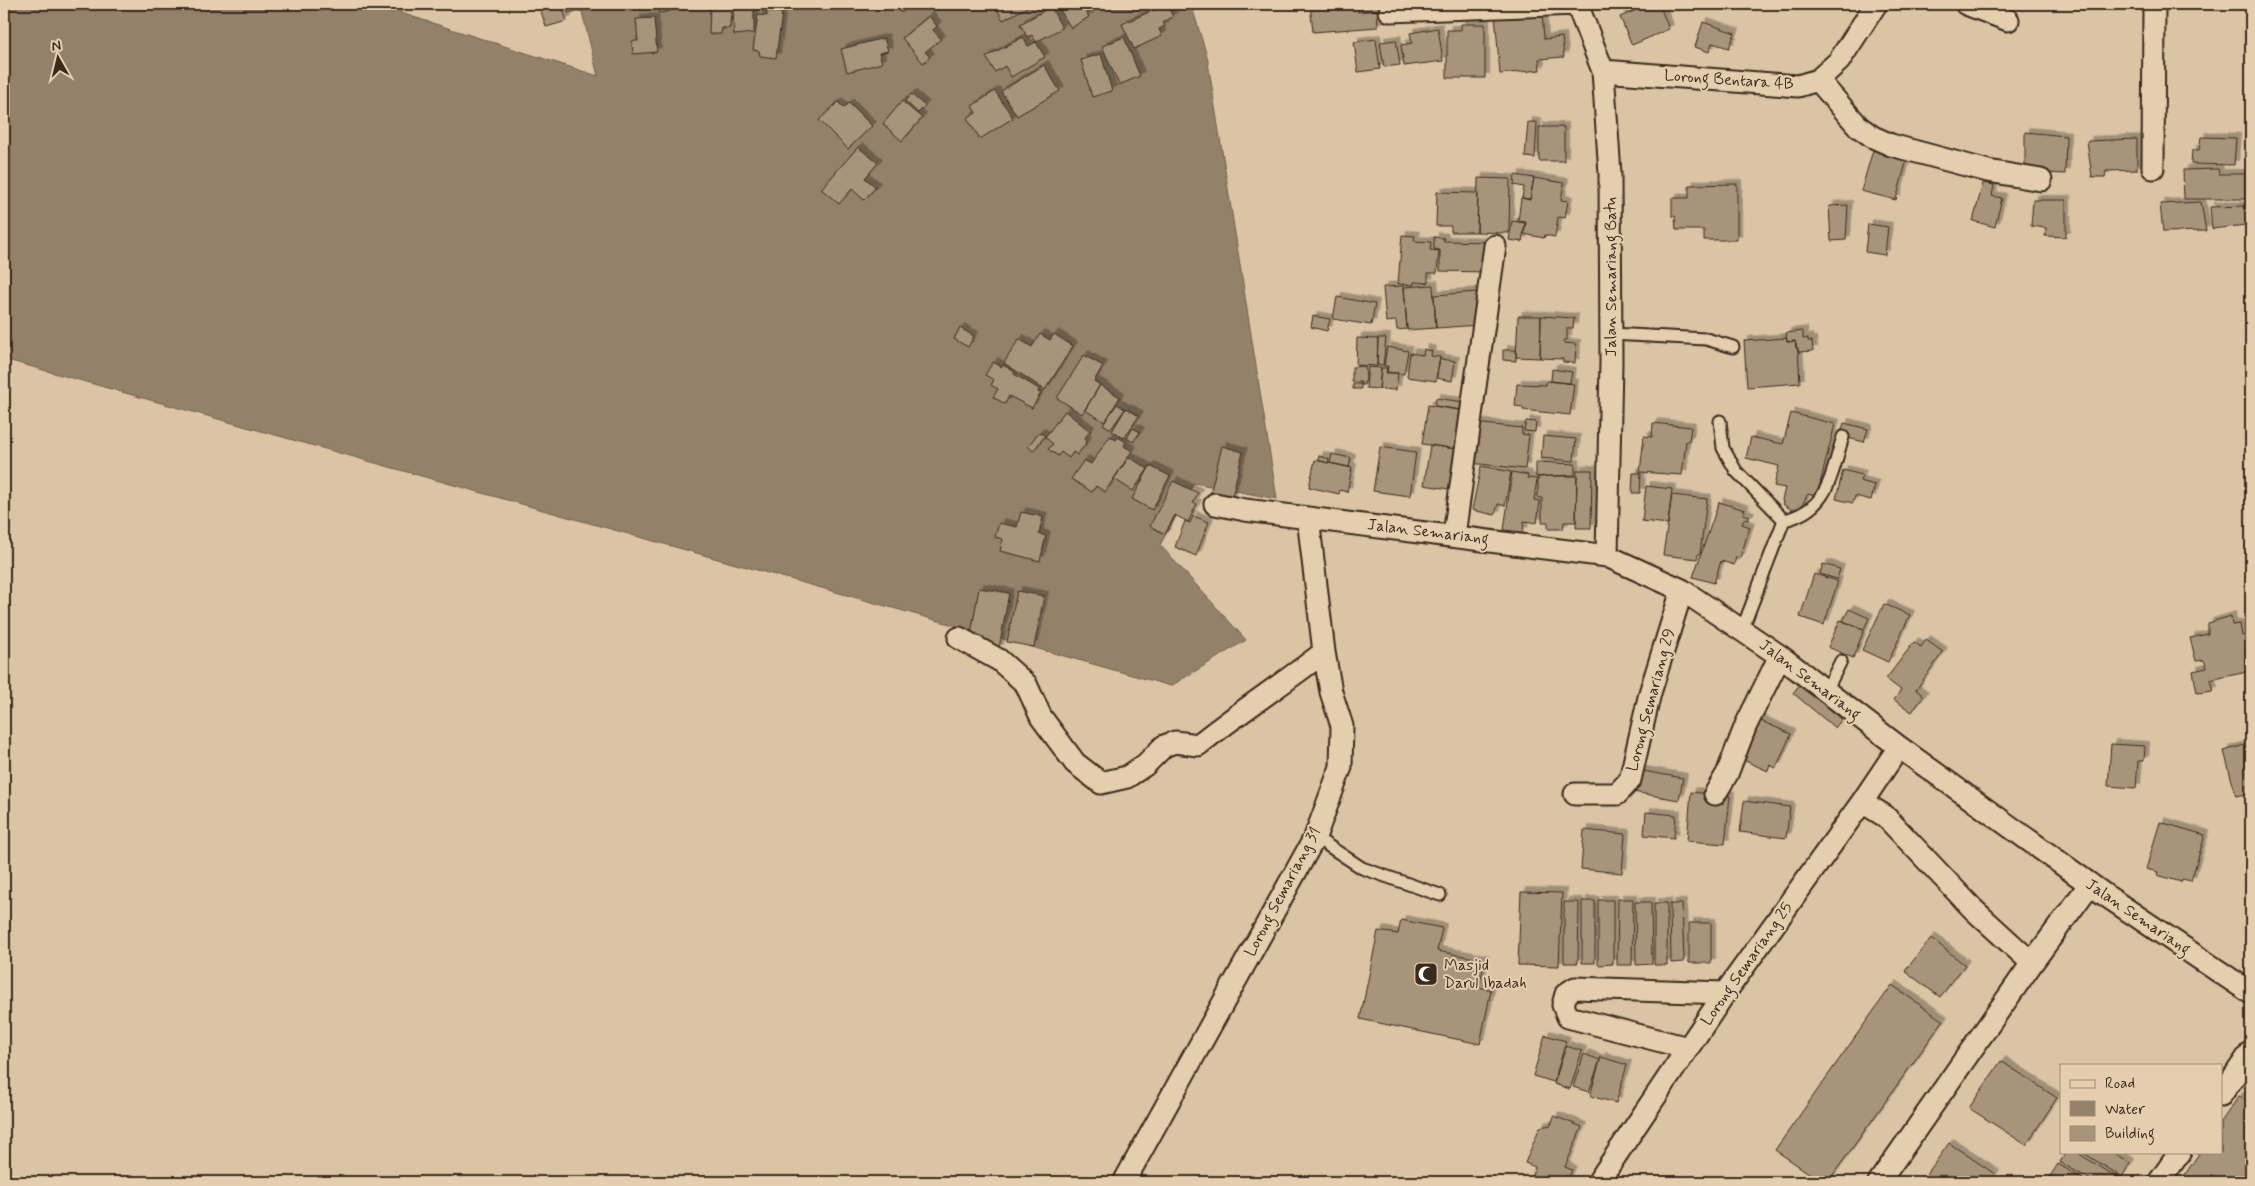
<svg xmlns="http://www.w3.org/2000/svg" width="2255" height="1186" font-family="Mynerve,sans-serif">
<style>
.water{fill:#94816a;stroke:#705e4c}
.building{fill:#a8947a;stroke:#3b2a1e;filter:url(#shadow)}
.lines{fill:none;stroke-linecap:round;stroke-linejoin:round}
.service-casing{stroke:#3b2a1e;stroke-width:15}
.minor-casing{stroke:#3b2a1e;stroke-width:25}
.service{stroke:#e4cead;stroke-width:11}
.minor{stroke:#e4cead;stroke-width:21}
.labels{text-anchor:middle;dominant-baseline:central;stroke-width:4;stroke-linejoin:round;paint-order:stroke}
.street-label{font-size:16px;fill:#3b2a1e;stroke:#e4cead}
.poi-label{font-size:16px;fill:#3b2a1e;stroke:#e4cead;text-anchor:start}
</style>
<defs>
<filter id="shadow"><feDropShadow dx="4.5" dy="-4.5" stdDeviation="0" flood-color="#0004"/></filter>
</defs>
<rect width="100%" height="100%" fill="#dac4a4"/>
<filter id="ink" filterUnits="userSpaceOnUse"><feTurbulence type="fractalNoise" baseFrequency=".02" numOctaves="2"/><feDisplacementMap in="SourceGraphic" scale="10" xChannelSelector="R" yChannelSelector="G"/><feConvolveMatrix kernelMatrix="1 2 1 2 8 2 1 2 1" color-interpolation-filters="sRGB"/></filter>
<g filter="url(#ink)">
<path class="water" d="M4,4H400L401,13L598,76L580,4H1191L1207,56L1277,499L1194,483L1160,545L1246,640L1171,686L4,359Z"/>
<path class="building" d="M550,4H561L567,21L546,27L540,8Z
M567,4H592L593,9L568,13Z
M645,4H669L670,11L659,13L658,7L646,9Z
M710,4H731L730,28H722L721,34H709Z
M733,4H756L757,10L754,11V33L734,35Z
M893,4H911L901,13Z
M994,4H1033L1003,20Z
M1064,4H1092L1093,5L1085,10L1089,17L1071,28L1060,10L1066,6Z
M1167,4L1173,17L1163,22L1165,26L1159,29L1162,36L1134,49L1122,24Z
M1310,4H1357L1358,12L1377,10L1378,27L1313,32Z
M1651,4H1659L1669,29L1632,45L1620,17Z
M1051,7L1062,28L1036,42L1032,35L1027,37L1020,24Z
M767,11L782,13L776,58L760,56L759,51L753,50L758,15L767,16Z
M1542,12L1544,39L1562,37L1564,57L1539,59L1540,70L1500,74L1495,15Z
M929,16L937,26L933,30L941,39L925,52L930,57L923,63L902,38Z
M654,18L657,52L633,54L632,41H638L636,19Z
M1703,22L1735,33L1729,48L1712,43L1709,52L1695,47Z
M1461,24H1485V78H1447V30H1461Z
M1438,28L1443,61L1404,66L1401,45L1412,43L1410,33Z
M1023,37L1028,46L1036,42L1045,57L1011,77L1005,66L995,72L986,57Z
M1124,37L1140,76L1119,85L1102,46Z
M884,38L888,51L879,53L882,63L847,72L841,49Z
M1376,39L1380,69L1358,72L1354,42Z
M1396,40L1400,65L1384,67L1380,42Z
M1101,54L1112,91L1092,97L1081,60Z
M1044,65L1060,91L1017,116L1001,91Z
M995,91L1013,118L980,139L967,118L976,113L972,106Z
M911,94L925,106L918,113L905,101Z
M902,101L922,118L902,141L883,124Z
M838,102L844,108L849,103L872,126L848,149L819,120Z
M1528,122H1537L1535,158L1525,157Z
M1539,127H1564V161H1539Z
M2025,132L2066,136L2065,174L2025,172Z
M2201,137L2236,138L2234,165L2191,164L2192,150H2199Z
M2137,139V170L2106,171L2105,177H2092L2087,141Z
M858,147L878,163L865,178L876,187L864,200L852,189L839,204L821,189Z
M1873,150L1907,159L1896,200L1861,191Z
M2218,169L2219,174H2245V199H2184L2183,170Z
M1515,175L1534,178L1530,199L1522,198L1524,187L1514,185Z
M1478,178L1510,179L1509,233L1477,232Z
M1534,178L1564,183L1561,200L1568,201L1565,218L1558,217L1555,237L1545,235L1544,238L1524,234L1526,222L1518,221L1521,198L1530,200Z
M1983,183L1994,185L1992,196L2002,198L1995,227L1973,221Z
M1737,184V240H1704V230H1676L1675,216H1672V198H1689V185Z
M1437,192L1478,193L1477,232H1451V226H1436Z
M2033,200H2066V237L2045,236L2046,228L2031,226Z
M2201,202L2206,231L2163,232L2160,204Z
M1848,205L1846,240L1831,241L1829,206Z
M2245,206L2246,225L2212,229L2210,207Z
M1512,221L1525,223L1522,242L1509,240Z
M1868,224L1888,227L1885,255L1865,252Z
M1402,235L1415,236L1414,241L1431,242L1430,250L1439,251L1437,273H1428V283L1414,282V285L1398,284Z
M1434,237L1444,238L1443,241L1486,242L1485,272L1440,271V250L1434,249Z
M1433,285L1436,328L1407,330L1404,287Z
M1404,286L1407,329L1397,330L1396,321L1386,322L1383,287Z
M1477,292L1479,325L1436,328L1434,295Z
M1337,297L1375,304L1371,325L1333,319Z
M1313,316L1330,319L1327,331L1311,327Z
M1518,316H1541L1540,358L1516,357Z
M1541,316L1574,318L1573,328H1567V340H1564V343L1576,344L1575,363L1563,362V359L1540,358Z
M960,328L974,336L968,347L954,339Z
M1803,331V339L1808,338V341H1812L1813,351L1798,352L1795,341L1787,342L1786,333Z
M1040,334L1050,340L1054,334L1073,346L1045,390L1004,363L1019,339L1032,347Z
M1357,338L1378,339L1377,366L1356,365Z
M1378,338H1386L1383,365H1377Z
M1786,338L1787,342L1795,341L1796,348H1798L1800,383L1747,387L1744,341Z
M1387,347L1408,351L1404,374L1387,372L1388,366H1384Z
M1424,349L1432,351L1431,356L1440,357L1436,381L1407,377L1410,353L1423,355Z
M1503,350H1516V361L1503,360Z
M1084,355L1103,366L1094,381L1100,385L1082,414L1057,398Z
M1440,359L1455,361L1452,381L1436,378Z
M993,362L1002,367L1003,365L1015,372L1014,374L1039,389L1038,392L1041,393L1032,408L1009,396L1005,404L993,397L998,389L991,385L994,380L985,375Z
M1365,366L1366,381L1364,382V385H1361V382H1352V367Z
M1368,367L1381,368L1379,389L1366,388Z
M1381,368H1387L1386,373H1398L1396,390L1379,389Z
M1552,369L1572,372L1570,383L1551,381Z
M1547,381L1574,384L1570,415L1523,410V407L1515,406L1517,384L1546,385Z
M1353,384H1361V389H1353Z
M1100,385L1120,397L1105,422L1085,410Z
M1436,398L1463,402L1462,410L1435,406Z
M1117,404L1125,409L1111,429L1103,424Z
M1428,405L1464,411L1458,449L1422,444Z
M1126,408L1139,416L1124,438L1112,431Z
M1065,411L1090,431L1085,438L1087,440L1085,445L1077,455L1073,452L1069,458L1061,452L1058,456L1048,449L1053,444L1045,437Z
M1791,413L1835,424L1817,496L1808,494L1801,507L1792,510L1784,505L1782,500L1785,488L1774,486L1779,466L1746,458L1751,437L1783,444Z
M1526,421L1536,422L1535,432L1524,431Z
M1474,423L1522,428V434L1529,435L1525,469L1470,463Z
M1653,423L1691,427L1689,441H1686L1682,475L1640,472L1644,436L1652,437Z
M1844,423L1868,429L1864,442L1840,436Z
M1133,428L1140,432L1133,442L1127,438Z
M1039,432L1045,436L1033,451L1028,446Z
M1110,436L1116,440L1118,437L1126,442L1124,446L1132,451L1105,492L1096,486L1092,492L1071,479L1084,460L1091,464Z
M1543,436L1576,439L1574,461L1541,458Z
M1430,445L1461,450L1455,490L1424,485Z
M1222,446L1243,452L1231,500L1210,494Z
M1380,447L1416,452L1410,496L1373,491Z
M1332,454L1351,458L1349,467L1330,463Z
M1319,456L1329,459L1328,463L1318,460Z
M1129,457L1148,469L1133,491L1114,479Z
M1315,460L1352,468L1347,492L1340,490L1339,494L1309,487Z
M1536,462L1575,464V475L1536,477Z
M1150,466L1170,476L1152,510L1132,499Z
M1481,466L1511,472L1505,506L1498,504L1495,515L1472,510Z
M1577,470H1592L1591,528H1576Z
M1843,470L1862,475L1860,481L1875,485L1871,500L1855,496L1853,503L1836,499Z
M1512,472L1528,475L1527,478L1537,479L1534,500L1540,501L1537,523L1524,521L1523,532L1504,530Z
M1633,473H1641L1640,493H1632Z
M1551,476H1577L1576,522H1564L1563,529H1548V522H1542V498H1538V477Z
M1173,481L1198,493L1193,503L1197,504L1188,522L1175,515L1165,534L1150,526Z
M1646,486L1672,489L1668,524L1642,521Z
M1672,495L1707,499L1700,554H1698L1697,559L1663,555Z
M1719,502L1745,510L1743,514L1750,516L1748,520L1744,519L1742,524L1750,527L1740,558L1736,557L1734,565L1721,561L1714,583L1693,577Z
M1021,512L1043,517L1039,534L1046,536L1040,561L1000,551L1003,539L995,537L999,523L1017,527Z
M1193,516L1209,522L1196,556L1175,547L1185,521L1190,523Z
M1823,564L1840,569L1837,579L1820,574Z
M1814,574L1838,581L1824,625L1800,617Z
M979,588L1009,593L999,649L969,645Z
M1017,591L1044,596L1034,647L1007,642Z
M1884,604L1910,615L1888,662L1862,650Z
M1849,609L1869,618L1864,629L1843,621Z
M2231,616L2232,625L2240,624L2242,636L2247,635L2251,657L2245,658L2247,672L2210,680L2213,691L2197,693L2193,671L2207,668L2204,660L2196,661L2190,638L2208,634V623Z
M1840,620L1864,630L1853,658L1828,647Z
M1926,640L1943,652L1916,690L1924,696L1912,712L1894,700L1901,690L1886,679L1914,642L1921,647Z
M1800,684L1842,719L1835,728L1793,693Z
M1759,720L1791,734L1776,768L1770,765L1768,771L1741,759Z
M2251,743V793L2236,796L2224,751Z
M2111,744L2145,746L2144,761H2138L2136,788L2108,786Z
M1637,770L1683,778L1679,800L1633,792Z
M1691,792L1730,796L1725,844L1687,841Z
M1744,801L1790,807L1786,838L1740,832Z
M1646,812L1676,815L1674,838L1644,835Z
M2160,822L2205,835L2191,881L2182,879L2181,882L2157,875L2158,872L2146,869Z
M1584,830L1625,834L1622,873L1581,869Z
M1521,892L1562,893L1559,966L1518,965Z
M1618,899H1633L1632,965H1617Z
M1598,900H1613V964L1598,965Z
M1582,901H1595V963H1582Z
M1564,902H1579L1578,963H1564Z
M1635,902H1651L1652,964L1636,965Z
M1654,903H1667V965H1654Z
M1670,904H1682L1684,962L1671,963Z
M1401,920L1442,928L1437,951L1485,960L1479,987L1491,990L1480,1044L1360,1019L1378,931L1398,934Z
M1689,923H1711V963H1689Z
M1931,938L1965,965L1940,997L1905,971Z
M1892,985L1943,1021L1828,1182H1822L1775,1150Z
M1545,1035L1566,1041L1554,1082L1533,1076Z
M1566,1046L1582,1051L1570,1089L1554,1084Z
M1584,1054L1600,1060L1589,1092L1573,1087Z
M1601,1057L1627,1065L1616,1103L1590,1096Z
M2001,1061L2057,1098L2026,1145L1969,1108Z
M2239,1096L2251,1104V1182H2180L2200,1152H2221V1122Z
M1554,1116L1582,1127L1565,1167L1572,1170L1567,1182L1560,1180L1559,1182H1529L1535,1167L1525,1163L1540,1127L1551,1125Z
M1949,1143L1995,1174L1989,1182L1922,1181Z
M2066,1152H2076L2120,1179L2118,1182H2094L2060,1162Z
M2082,1152H2112L2130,1163L2122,1177Z
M2058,1164L2088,1182H2056L2049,1178Z"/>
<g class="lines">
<g class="service-casing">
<path id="service" d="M1611,334L1706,339L1733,347
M1720,421L1723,448L1736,471L1784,520
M1742,630L1784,520C1829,510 1831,474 1843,437
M1826,691L1841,661
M1315,837L1362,868L1440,895"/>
</g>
<g class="minor-casing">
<path id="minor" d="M1577,4L1603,71L1610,174L1611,362L1607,556
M1966,4L2008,20
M1390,11L1577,4
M1603,71L1798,86L1818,80L1839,61L1876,4
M1818,80L1859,127L1873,137L1891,145L1988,171L2041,180
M2153,168L2154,4
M1215,504L1245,510L1607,556L1682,590L1780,656L1899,747L2105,895L2251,993
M1454,535L1495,246
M959,638L999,660L1026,684L1041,717L1075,763L1101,783L1127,777L1145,765L1164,746L1175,742L1198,745C1239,712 1283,684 1324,652
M1575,794H1617L1630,780L1650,693L1682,590
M1715,794L1727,774L1746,725L1780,656
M1862,802L1885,816L1974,910L2032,963
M1688,1048L1568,1017L1563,1005L1566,994L1575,988L1725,993
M2221,1095L2251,1052
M1124,1182L1315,837L1341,767L1342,726L1331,692L1324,652L1308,518
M1598,1182L1725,993L1862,802L1899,747
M1879,1182L2032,963L2090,884
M2159,1182L2180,1152"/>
</g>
<use href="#service" class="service"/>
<use href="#minor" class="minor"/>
</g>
</g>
<defs>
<g id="mosque-square" transform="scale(1.25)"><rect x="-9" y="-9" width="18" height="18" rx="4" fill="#3b2a1e" stroke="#e4cead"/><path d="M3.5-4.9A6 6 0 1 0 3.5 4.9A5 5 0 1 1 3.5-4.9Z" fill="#fff"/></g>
</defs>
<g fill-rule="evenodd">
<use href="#mosque-square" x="1426" y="974"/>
</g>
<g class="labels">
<g class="street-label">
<text transform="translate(1729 80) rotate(4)">Lorong Bentara 4B</text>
<text transform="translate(1611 277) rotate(-90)">Jalan Semariang Batu</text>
<text transform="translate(1428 532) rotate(7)">Jalan Semariang</text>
<text transform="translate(1810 680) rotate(37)">Jalan Semariang</text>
<text transform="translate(1651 700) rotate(-75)">Lorong Semariang 29</text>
<text transform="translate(1283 892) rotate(-62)">Lorong Semariang 31</text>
<text transform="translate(2138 917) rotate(34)">Jalan Semariang</text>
<text transform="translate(1747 964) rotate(-55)">Lorong Semariang 25</text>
</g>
<g class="poi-label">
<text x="1444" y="965">Masjid<tspan x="1444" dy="18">Darul Ibadah</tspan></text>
</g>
</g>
<rect width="2255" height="1186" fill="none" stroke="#e4cead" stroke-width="20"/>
<rect x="10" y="10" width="2235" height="1166" fill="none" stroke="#3b2a1e" stroke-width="2" filter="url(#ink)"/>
<rect x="2060" y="1064" width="162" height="90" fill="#e4cead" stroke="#a08c74"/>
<rect x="2070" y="1080" width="25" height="8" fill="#e4cead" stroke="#a08c74"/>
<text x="2105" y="1088" font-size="15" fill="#3b2a1e">Road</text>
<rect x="2070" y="1101" width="25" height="15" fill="#94816a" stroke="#a08c74"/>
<text x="2105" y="1114" font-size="15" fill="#3b2a1e">Water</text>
<rect x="2070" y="1126" width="25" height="15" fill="#a8947a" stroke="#a08c74"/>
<text x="2105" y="1138" font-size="15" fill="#3b2a1e">Building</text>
<g transform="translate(58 58) rotate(352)" stroke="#e4cead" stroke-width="4" paint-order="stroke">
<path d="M0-4L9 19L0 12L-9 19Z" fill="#3b2a1e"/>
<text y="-8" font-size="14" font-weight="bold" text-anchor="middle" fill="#3b2a1e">N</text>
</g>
</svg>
